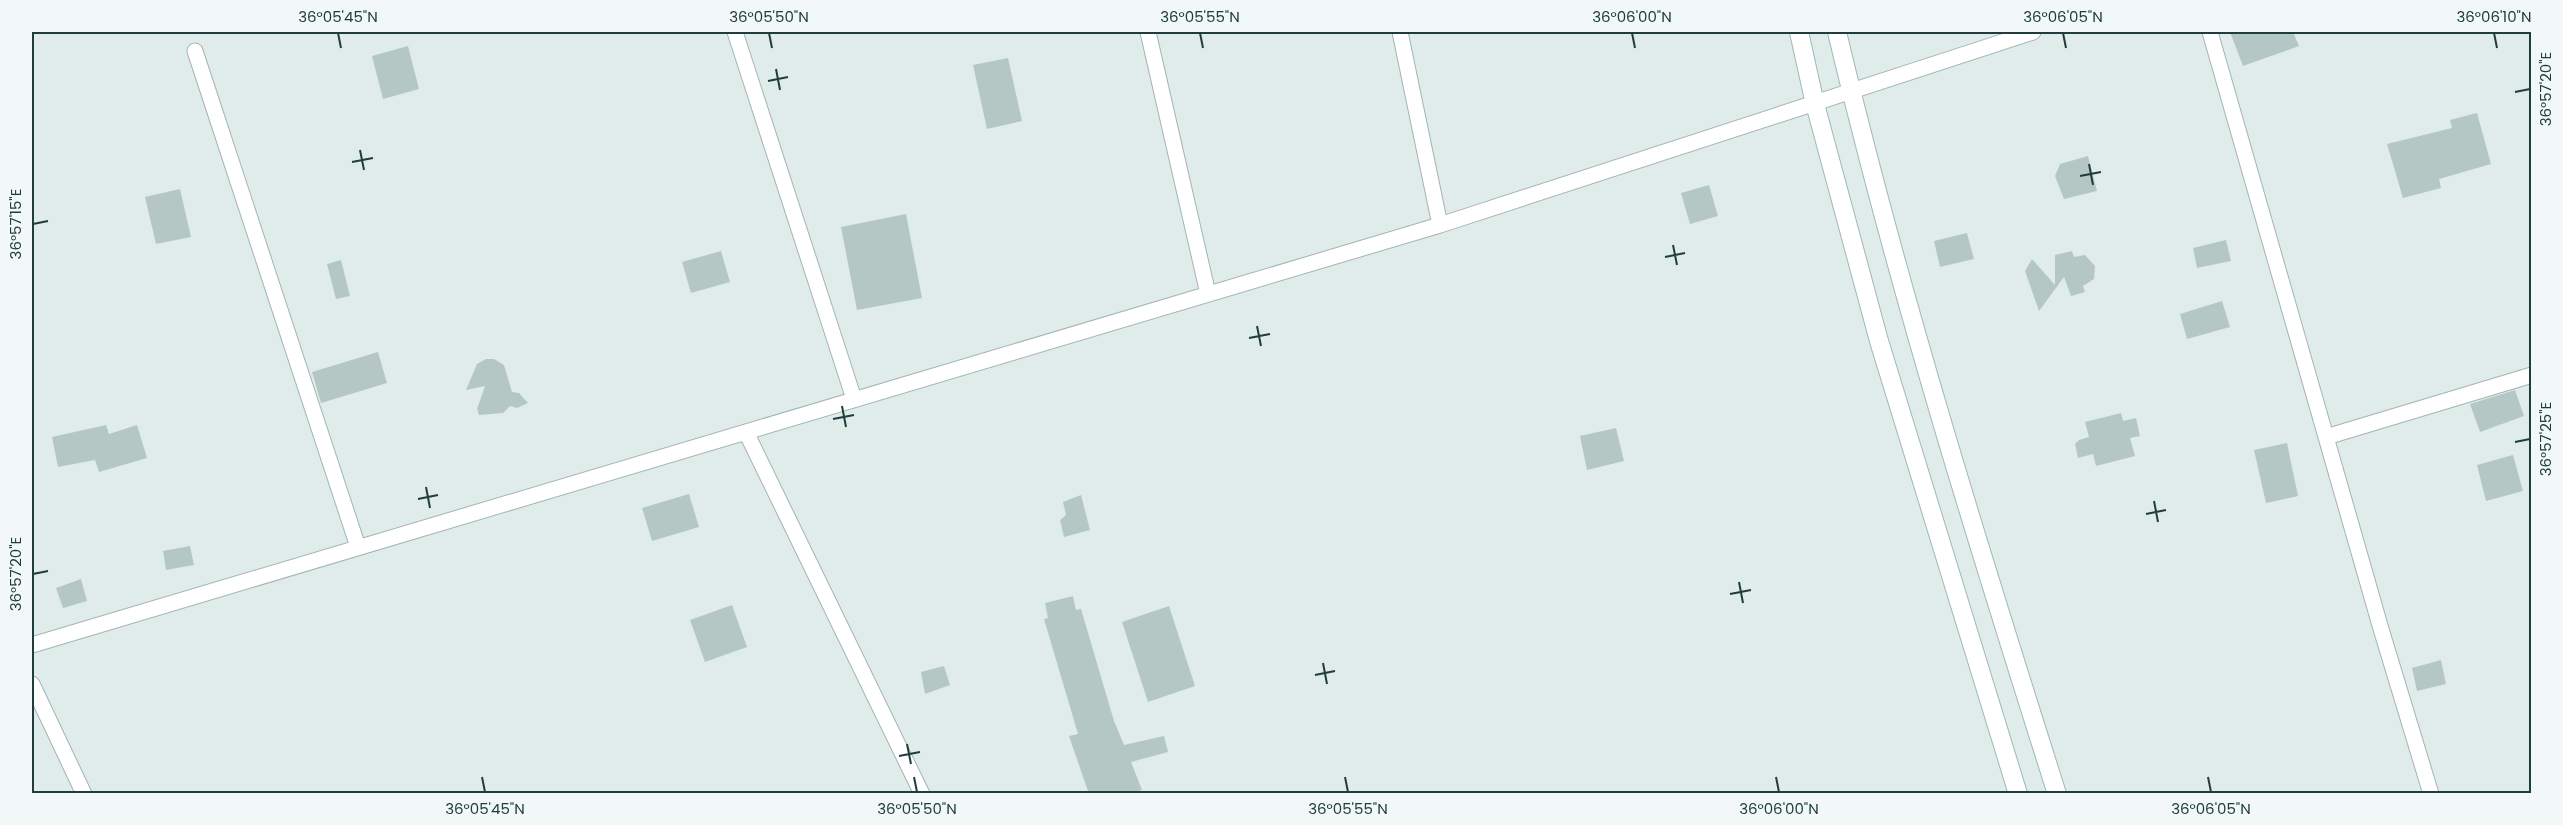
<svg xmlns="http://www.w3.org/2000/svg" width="2563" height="825" font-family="Poppins,sans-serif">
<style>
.building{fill:#b5c7c4}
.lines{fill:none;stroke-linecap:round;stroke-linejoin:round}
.street-casing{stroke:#a3b4b3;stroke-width:17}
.secondary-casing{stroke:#9eb8b6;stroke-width:20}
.street{stroke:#fff;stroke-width:15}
.secondary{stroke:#fff;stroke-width:18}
.ticks{fill:none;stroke:#203d3e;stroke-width:2}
.neatline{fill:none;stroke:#203d3e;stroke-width:2}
.ticks-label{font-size:15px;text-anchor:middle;fill:#203d3e}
</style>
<rect width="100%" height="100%" fill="#e0ecea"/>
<path class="building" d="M2230,32H2293L2299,46L2243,66Z
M408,46L419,89L383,99L372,56Z
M1008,58L1022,121L987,129L973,65Z
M2477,113L2491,164L2439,179L2441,188L2403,198L2387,144L2452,128L2450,120Z
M2088,156L2097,191L2064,199L2055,176L2060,164Z
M1709,185L1718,216L1690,224L1681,193Z
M180,189L191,237L156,244L145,197Z
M906,214L922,298L857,310L841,227Z
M1967,233L1974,259L1940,267L1934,241Z
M2226,240L2231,261L2197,268L2193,248Z
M721,251L730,282L691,293L682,262Z
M2072,251L2074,257L2085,255L2095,266L2094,279L2083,286L2085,292L2071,296L2064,277L2039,311L2025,271L2032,259L2055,285V255Z
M341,260L350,296L336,299L327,264Z
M2222,301L2230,327L2187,339L2180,314Z
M378,352L387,383L321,403L312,372Z
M486,359H494L504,365L512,392L519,393L528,403L517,408L510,406L503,413L479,415L477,409L485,386L466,390L477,364Z
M2515,390L2524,416L2480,432L2470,404Z
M2121,413L2123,421L2136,418L2140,436L2130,438L2135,456L2096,466L2093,454L2078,458L2075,444L2079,440L2089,437L2085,422Z
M106,425L109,434L137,425L147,458L99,472L95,460L58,467L52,437Z
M1616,428L1624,461L1587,470L1580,436Z
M2287,443L2298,496L2266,503L2254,450Z
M2513,455L2523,491L2486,501L2477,465Z
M689,494L699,527L652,541L642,508Z
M1081,495L1090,530L1064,537L1060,520L1066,515L1063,502Z
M190,546L194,565L166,570L163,551Z
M81,579L87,601L63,608L56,588Z
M1073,596L1076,610L1081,609L1114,721L1124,745L1164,736L1168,752L1131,762L1142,790L1127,794H1089L1069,736L1078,734L1044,619L1048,618L1045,603Z
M732,605L747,647L705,662L690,620Z
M1169,606L1195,686L1148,702L1122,622Z
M2441,660L2446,684L2417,691L2412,668Z
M944,666L950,685L925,694L921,672Z"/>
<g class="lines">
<g class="street-casing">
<path id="street" d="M735,32L854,399
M1148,32L1208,294
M1400,32L1440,225
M2210,32L2381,629L2431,794
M195,51L358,547
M746,432L922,794
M2326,437L2532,375
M32,645L1440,225L2033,32
M32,684L84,794"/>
</g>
<g class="secondary-casing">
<path id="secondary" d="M1799,32L1815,104L1879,341L2018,794
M1837,32C1898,289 1977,542 2057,794"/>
</g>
<use href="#street" class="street"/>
<use href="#secondary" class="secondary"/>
</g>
<path class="ticks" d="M338,33L341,48M769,33L772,48M1200,33L1203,48M1632,33L1635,48M2063,33L2066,48M2494,33L2497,48M776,69L780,90M768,81L788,77M2515,92L2530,89M360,150L364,170M352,162L373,158M2089,164L2093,185M2080,176L2101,172M33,224L48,221M1673,245L1677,265M1665,257L1685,253M1257,326L1261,346M1249,338L1270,334M842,406L846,427M833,419L854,415M2515,442L2530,439M426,487L430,508M418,499L438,495M2154,501L2158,522M2146,514L2166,510M33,574L48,571M1739,582L1743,603M1730,594L1751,590M1323,663L1327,684M1315,675L1335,671M907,744L911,764M899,756L920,752M482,777L485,792M914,777L917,792M1345,777L1348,792M1776,777L1779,792M2208,777L2211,792"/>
<rect width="2563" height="825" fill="none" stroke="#f1f8f7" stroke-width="66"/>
<rect x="33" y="33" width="2497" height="759" class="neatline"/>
<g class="ticks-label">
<text x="338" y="22">36°05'45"N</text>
<text x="769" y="22">36°05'50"N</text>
<text x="1200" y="22">36°05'55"N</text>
<text x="1632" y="22">36°06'00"N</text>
<text x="2063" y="22">36°06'05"N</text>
<text x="2494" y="22">36°06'10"N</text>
<text transform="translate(2546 89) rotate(-90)" y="5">36°57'20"E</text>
<text transform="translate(16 224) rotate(-90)" y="5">36°57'15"E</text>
<text transform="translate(2546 439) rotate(-90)" y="5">36°57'25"E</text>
<text transform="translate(16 574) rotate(-90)" y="5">36°57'20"E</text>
<text x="485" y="814">36°05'45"N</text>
<text x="917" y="814">36°05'50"N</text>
<text x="1348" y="814">36°05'55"N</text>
<text x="1779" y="814">36°06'00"N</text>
<text x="2211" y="814">36°06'05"N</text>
</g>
</svg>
